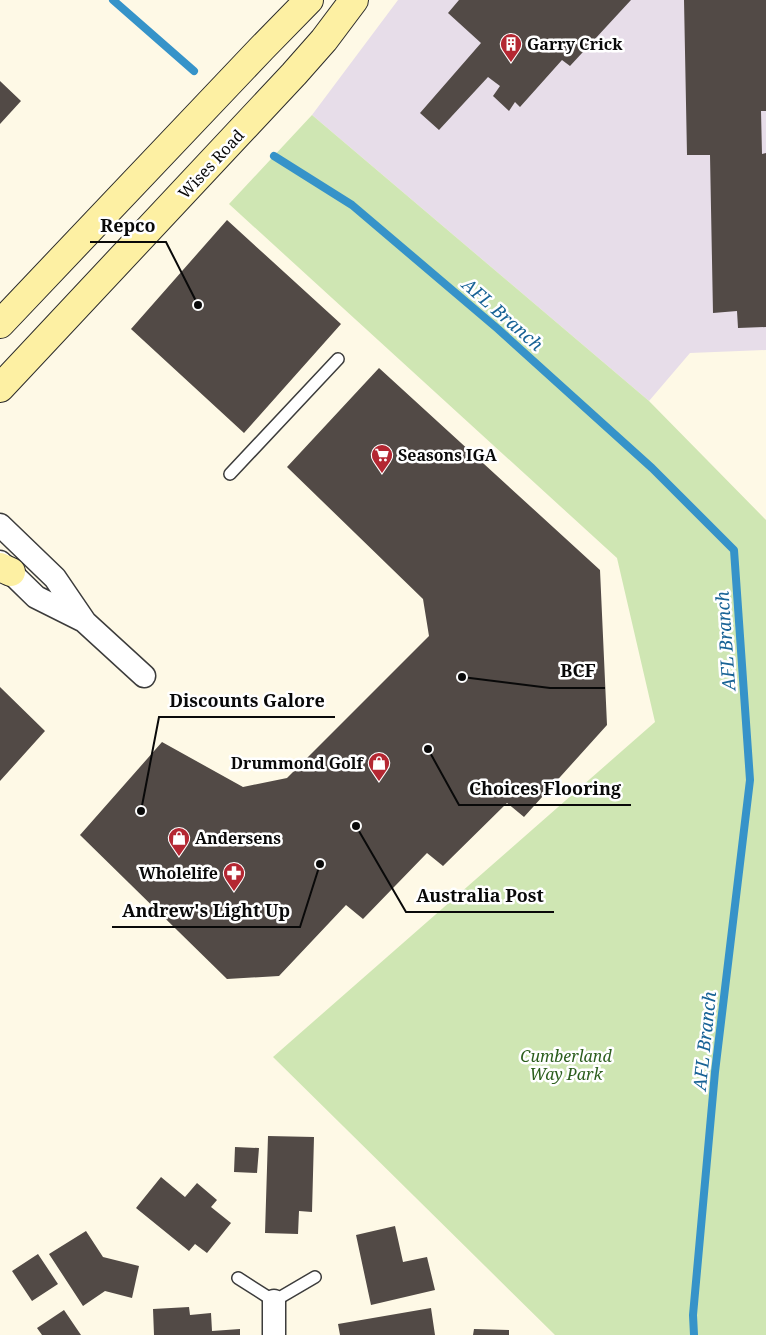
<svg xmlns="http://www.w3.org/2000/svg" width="766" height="1335" font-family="'Noto Serif',serif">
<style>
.industrial{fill:#e7dde9}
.green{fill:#cfe6b3}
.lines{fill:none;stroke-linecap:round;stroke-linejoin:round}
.stream{stroke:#3693c9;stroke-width:8}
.building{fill:#524a46}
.service-casing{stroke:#3c3c3c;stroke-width:14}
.minor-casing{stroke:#3c3c3c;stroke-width:25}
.secondary-casing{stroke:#2b2b2b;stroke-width:30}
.service{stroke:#fff;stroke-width:11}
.minor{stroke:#fff;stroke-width:22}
.secondary{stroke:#fdf0a3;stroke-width:28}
.labels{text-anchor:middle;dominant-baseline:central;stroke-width:5;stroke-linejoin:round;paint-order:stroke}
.poi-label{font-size:16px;font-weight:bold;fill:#090909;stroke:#fff;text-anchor:start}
.street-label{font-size:16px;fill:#090909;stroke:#fff}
.park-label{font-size:16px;font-style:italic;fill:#2c5e1d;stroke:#fff}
.water-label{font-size:18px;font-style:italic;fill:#186396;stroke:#fff}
.leader{fill:none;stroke:#090909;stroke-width:2}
.callout-dot{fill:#090909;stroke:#fff;stroke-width:2}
.callout-label{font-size:18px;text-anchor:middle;font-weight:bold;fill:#090909;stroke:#fff;stroke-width:5;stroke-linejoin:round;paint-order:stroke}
</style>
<rect width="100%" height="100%" fill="#fef9e6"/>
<path class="industrial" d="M398,0H766V350L690,353L649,401L312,115Z"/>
<path class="green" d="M312,115L649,401L766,520V1335H555L273,1057L655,722L617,558L229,204Z"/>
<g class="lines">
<path class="stream" d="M113,0L194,71
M274,156L352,205L498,329L652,468L734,550L750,780L715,1072L693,1315L694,1335"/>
</g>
<path class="building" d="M459,0H631L570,66L562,60L520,107L515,102L509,111L493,96L500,86L488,77L439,130L420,113L481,43L448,13Z
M684,0H766V111H761L762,154L766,153V327L738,328L737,311L713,313L710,155H687Z
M0,81L21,101L0,124Z
M227,220L341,324L244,433L131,329Z
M379,368L600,570L607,725L524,817L507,803L443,866L427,853L363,919L346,905L279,976L227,979L80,835L162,742L243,787L287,778L429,636L423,599L287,467Z
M0,687L45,731L0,781Z
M268,1136L314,1137L312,1212L299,1211L298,1234L265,1233Z
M235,1147L259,1148L257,1173L234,1172Z
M161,1177L185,1197L197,1183L217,1200L211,1207L231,1223L207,1253L195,1244L189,1251L136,1208Z
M395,1226L403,1262L427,1257L435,1290L371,1305L356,1235Z
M86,1231L103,1257L139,1266L132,1298L105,1291L83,1306L49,1254Z
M38,1254L58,1284L32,1301L12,1271Z
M189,1307L190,1315L211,1313L212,1331L240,1329V1335H154L153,1309Z
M431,1308L435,1335H340L338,1324Z
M64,1310L81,1335H42L37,1328Z
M474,1329L509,1330V1335H473Z"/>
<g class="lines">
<g class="service-casing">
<path id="service" d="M230,474L338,359
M238,1278L274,1301L315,1277"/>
</g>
<g class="minor-casing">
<path id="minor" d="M0,525L55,578L85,622L144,676
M0,562L36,597L82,620
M274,1335V1301"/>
</g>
<g class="secondary-casing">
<path id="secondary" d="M0,324L262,48L309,0
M0,388L294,74L324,40L354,0
M0,567L11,572"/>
</g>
<use href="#service" class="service"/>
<use href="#minor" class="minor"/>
<use href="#secondary" class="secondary"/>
</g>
<defs>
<g id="building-pin" transform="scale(1.125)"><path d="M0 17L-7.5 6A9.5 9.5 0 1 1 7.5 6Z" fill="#b42732" stroke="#fff"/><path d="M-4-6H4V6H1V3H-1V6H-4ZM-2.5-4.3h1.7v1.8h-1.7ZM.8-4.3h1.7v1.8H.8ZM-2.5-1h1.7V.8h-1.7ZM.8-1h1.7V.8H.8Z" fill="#fff"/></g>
<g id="supermarket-pin" transform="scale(1.125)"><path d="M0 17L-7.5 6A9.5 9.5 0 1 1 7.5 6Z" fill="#b42732" stroke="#fff"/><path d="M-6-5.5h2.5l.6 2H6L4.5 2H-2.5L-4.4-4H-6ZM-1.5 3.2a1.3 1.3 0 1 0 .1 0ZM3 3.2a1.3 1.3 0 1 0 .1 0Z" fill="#fff"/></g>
<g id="shop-pin" transform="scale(1.125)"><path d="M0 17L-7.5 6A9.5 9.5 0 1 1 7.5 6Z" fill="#b42732" stroke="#fff"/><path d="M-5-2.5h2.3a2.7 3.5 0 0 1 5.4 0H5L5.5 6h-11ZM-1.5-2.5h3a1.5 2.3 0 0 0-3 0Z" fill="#fff"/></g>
<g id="pharmacy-pin" transform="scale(1.125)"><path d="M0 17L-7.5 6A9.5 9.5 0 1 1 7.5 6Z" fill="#b42732" stroke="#fff"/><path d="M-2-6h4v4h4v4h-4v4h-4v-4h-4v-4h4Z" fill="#fff"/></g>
</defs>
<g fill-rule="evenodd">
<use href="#building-pin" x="511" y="44"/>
<use href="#supermarket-pin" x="382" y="455"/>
<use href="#shop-pin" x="379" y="763"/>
<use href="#shop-pin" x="179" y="838"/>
<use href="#pharmacy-pin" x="234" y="873"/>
</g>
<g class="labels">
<g class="poi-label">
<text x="527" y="44">Garry Crick</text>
<text x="398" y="455">Seasons IGA</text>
<text x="363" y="763" text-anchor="end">Drummond Golf</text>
<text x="195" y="838">Andersens</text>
<text x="218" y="873" text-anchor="end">Wholelife</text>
</g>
<g class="street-label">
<text transform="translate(211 164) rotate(-47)">Wises Road</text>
</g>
<g class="park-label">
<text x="566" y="1056">Cumberland<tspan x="566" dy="18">Way Park</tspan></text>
</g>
<g class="water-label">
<text transform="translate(503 314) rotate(41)">AFL Branch</text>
<text transform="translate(725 641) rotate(-94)">AFL Branch</text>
<text transform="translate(704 1041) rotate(-84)">AFL Branch</text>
</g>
</g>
<path class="leader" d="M198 305L166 242H90M462 677L550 688H605M141 811L159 717H335M428 749L459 805H631M356 826L406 912H554M320 864L300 927H112"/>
<g class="callout-dot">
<circle cx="198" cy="305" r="5"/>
<circle cx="462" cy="677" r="5"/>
<circle cx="141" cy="811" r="5"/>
<circle cx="428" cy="749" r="5"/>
<circle cx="356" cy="826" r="5"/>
<circle cx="320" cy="864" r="5"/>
</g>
<g class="callout-label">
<text x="128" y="232">Repco</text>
<text x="578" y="677">BCF</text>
<text x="247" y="707">Discounts Galore</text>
<text x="545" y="795">Choices Flooring</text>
<text x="480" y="902">Australia Post</text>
<text x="206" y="917">Andrew's Light Up</text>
</g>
</svg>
